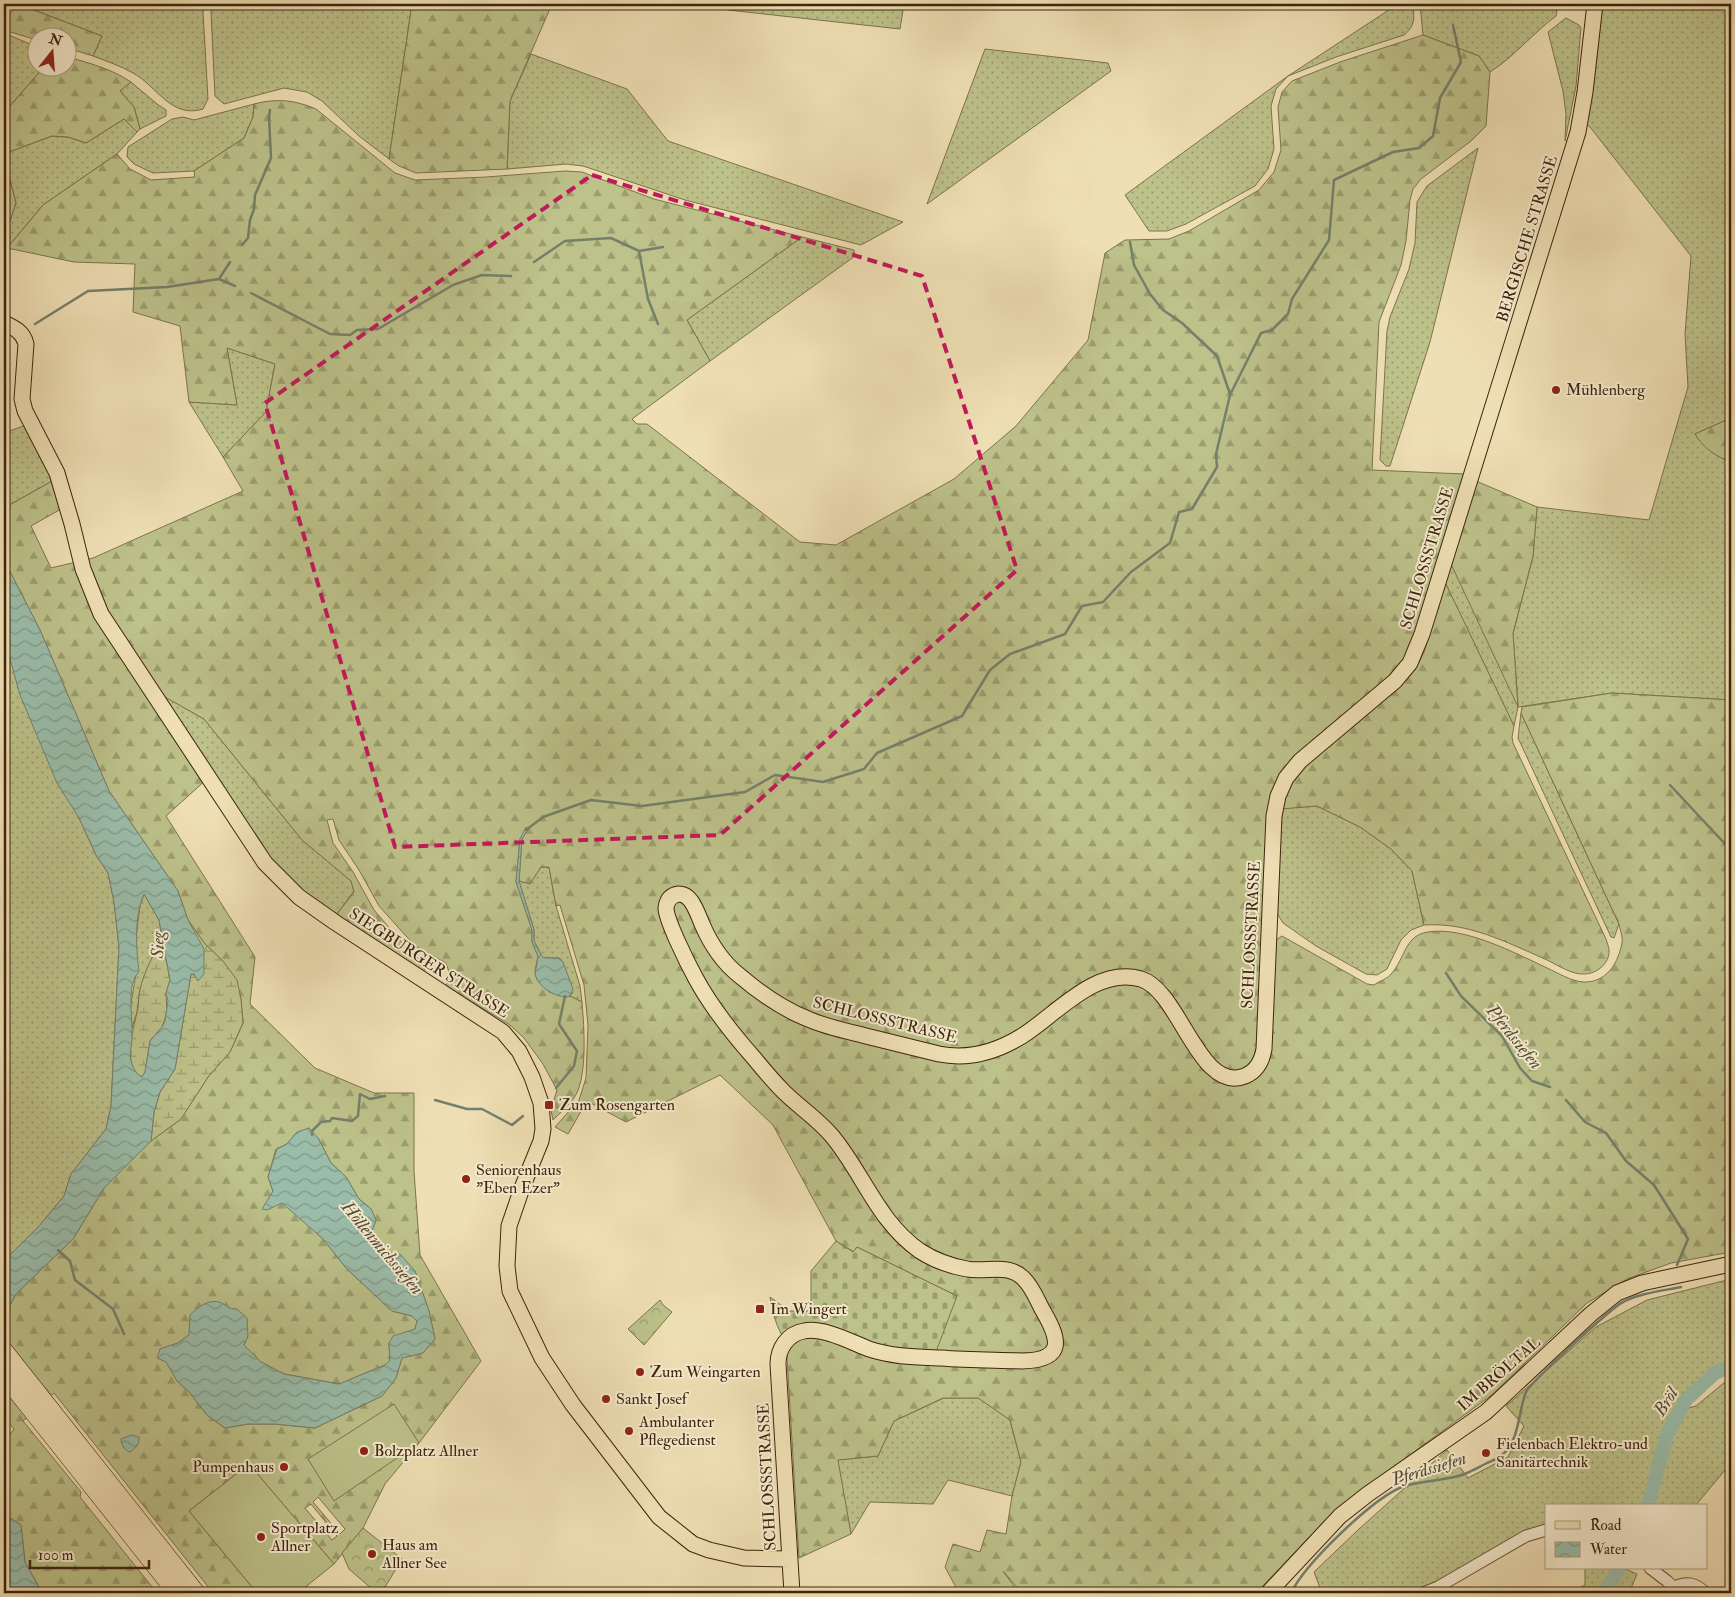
<svg xmlns="http://www.w3.org/2000/svg" width="1735" height="1597" font-family="'IM FELL Double Pica',serif">
<style>
.grass{fill:url(#grass-dots);stroke:#7d734c}
.forest{fill:url(#forest-firs);stroke:#7d734c;fill-rule:evenodd}
.wetland{fill:url(#wetland-marsh);stroke:#7d734c}
.cemetery{fill:url(#cemetery-stones);stroke:#7d734c}
.park{fill:url(#park-crowns);stroke:#7d734c}
.pitch{fill:#bdc18a;stroke:#7d734c}
.water{fill:url(#water-waves);stroke:#75806b;fill-rule:evenodd}
.lines{fill:none;stroke-linecap:round;stroke-linejoin:round}
.stream{stroke:#75806b;stroke-width:2.5}
.river{stroke:#9abdaa;stroke-width:14}
.minor-casing{stroke:#6a5437;stroke-width:13}
.major-casing{stroke:#3d250d;stroke-width:17}
.highway-casing{stroke:#3d250d;stroke-width:19}
.minor{stroke:#f5eace;stroke-width:11}
.major{stroke:#efdfb4;stroke-width:15}
.highway{stroke:#efdfb4;stroke-width:18}
.marked{fill:none;stroke:#c2185b;stroke-width:4;stroke-dasharray:10 6;stroke-linejoin:round}
.poi-dot{fill:#8f2418;stroke:#f5eace;stroke-width:2}
.labels{text-anchor:middle;dominant-baseline:central;stroke-width:4;stroke-linejoin:round;paint-order:stroke}
.street-label{font-size:16px;fill:#3d250d;stroke:#f5eace}
.poi-label{font-size:16px;fill:#3d250d;stroke:#f5eace;text-anchor:start}
.water-label{font-size:18px;font-style:italic;fill:#544b34;stroke:#f5eace}
</style>
<defs>
<pattern id="grass-dots" width="8" height="8" patternUnits="userSpaceOnUse" patternTransform="scale(1.25)"><rect width="8" height="8" fill="#bdc18a"/><path d="M2 2h.1M6 6h.1" fill="none" stroke="#9b9d6f" stroke-width="1.8" stroke-linecap="round"/></pattern>
<pattern id="forest-firs" width="22" height="20" patternUnits="userSpaceOnUse" patternTransform="scale(1.25)"><rect width="22" height="20" fill="#bdc18a"/><path d="M5 1l3.5 6h-7zM16 11l3.5 6h-7z" fill="#9b9d6f"/></pattern>
<pattern id="wetland-marsh" width="20" height="14" patternUnits="userSpaceOnUse" patternTransform="scale(1.25)"><rect width="20" height="14" fill="#bdc18a"/><path d="M1 5h8M5 5V1M11 12h8M15 12V8" fill="none" stroke="#9b9d6f"/></pattern>
<pattern id="cemetery-stones" width="16" height="16" patternUnits="userSpaceOnUse" patternTransform="scale(1.25)"><rect width="16" height="16" fill="#bdc18a"/><path d="M2 7V4a2 2 0 0 1 4 0v3zM10 15v-3a2 2 0 0 1 4 0v3z" fill="#9b9d6f"/></pattern>
<pattern id="park-crowns" width="20" height="18" patternUnits="userSpaceOnUse" patternTransform="scale(1.25)"><rect width="20" height="18" fill="#bdc18a"/><path d="M2 6a3 3 0 1 1 6 0M12 15a3 3 0 1 1 6 0" fill="none" stroke="#9b9d6f"/></pattern>
<pattern id="water-waves" width="16" height="10" patternUnits="userSpaceOnUse" patternTransform="scale(1.25)"><rect width="16" height="10" fill="#9abdaa"/><path d="M0 5q4-4 8 0t8 0" fill="none" stroke="#7f9989"/></pattern>
</defs>
<rect width="100%" height="100%" fill="#efdfb4"/>
<filter id="stains"><feTurbulence type="fractalNoise" baseFrequency=".004" numOctaves="4"/><feColorMatrix values="0 0 0 0 .2 0 0 0 0 .09 0 0 0 0 .02 0 0 0 .5 -.17"/></filter>
<radialGradient id="worn" r=".72"><stop offset=".6" stop-color="#630" stop-opacity="0"/><stop offset="1" stop-color="#630" stop-opacity=".3"/></radialGradient>
<path class="grass" d="M18,4H205L203,12L208,99L203,109C171,119 157,86 133,73C121,66 106,61 93,56L102,36Z
M213,4H412L389,159L359,136L322,101L307,92L284,88L224,104L215,96L211,12Z
M722,4H904L900,29L728,10L723,7Z
M1398,4H1413C1414,18 1416,25 1404,35L1336,57L1288,76L1276,89L1271,106L1274,149L1268,169L1255,186L1186,224L1167,231H1149L1125,195L1288,76Z
M1420,4H1550L1557,11L1556,16C1533,33 1514,57 1490,72L1479,56L1423,35Z
M1600,4H1731V418L1695,434L1723,459L1731,462V700L1612,693L1518,707L1514,726L1445,583L1423,652L1415,670L1402,684L1282,808L1317,806L1360,827L1391,849L1412,871L1424,925L1411,930L1401,940L1387,969L1377,975L1366,974L1316,946L1283,923L1277,913L1279,813L1473,481L1518,705L1513,634L1533,556L1537,507L1649,520L1688,387L1685,334L1691,256L1590,127L1585,123Z
M1566,18L1579,25L1581,28L1576,86L1565,141L1566,114L1563,91L1548,32Z
M4,33L37,47L38,68H43L4,113Z
M985,49L1108,63L1111,71L927,204Z
M531,54L627,89L668,141L903,222L861,245L685,200L583,166L566,164L507,169L510,101Z
M131,82L157,104L166,110V116L140,129L134,107L120,91Z
M254,104L253,117L244,138L194,171L153,173L134,164L127,157L128,147L172,119L183,117L194,120Z
M124,119L137,132L117,154L43,205L7,248L9,224L16,203L6,165L9,152L52,136L68,137L86,143Z
M1478,148L1430,342L1390,466H1386L1380,460L1387,331L1390,317L1409,269L1415,243L1417,202L1427,186Z
M802,237L854,250L855,256L710,361L687,320Z
M227,348L275,364L266,412L223,457L189,402L237,405Z
M26,425L54,480L4,508V433Z
M4,645L79,818L96,855L108,873L114,902L119,947L111,1106L106,1129L71,1174L64,1196L40,1225L4,1261Z
M157,692L204,719L302,840L351,881L354,891L337,914L266,871Z
M1521,713L1619,924L1614,938L1611,937L1518,738Z
M541,867H549L556,906L580,986L582,1002L570,996L572,993C570,981 565,971 561,959L558,958H544L541,955L534,941V930L519,881L530,883Z
M144,894L159,920L162,937L140,989L137,1012L131,1031L130,1009L136,974V938L140,906Z
M1731,1279V1362L1713,1369L1683,1398L1673,1412L1696,1406L1725,1382L1731,1379V1463L1695,1506H1546V1528L1426,1588L1412,1593H1322L1314,1572L1359,1529L1447,1450L1468,1478L1508,1457L1524,1426L1506,1406L1596,1327L1647,1300Z
M944,1398H979L1010,1420L1021,1462L1012,1496L948,1480L933,1504L870,1502L851,1534L837,1460L878,1456L894,1421Z
M1585,1568H1623L1637,1574L1629,1593H1569L1585,1585Z"/>
<path class="forest" d="M18,4L102,36L93,56L68,48V38H38L37,40L4,30V22Z
M412,4H552L510,101L507,169L416,173L399,166L389,159Z
M1423,35L1479,56L1490,72L1486,126L1471,141L1421,179L1413,189L1410,200L1406,241L1401,265L1379,322L1372,470L1464,474L1410,647L1403,662L1391,676L1298,755C1279,773 1275,782 1269,807L1276,940L1282,936L1367,984L1374,985C1379,981 1388,979 1392,973C1405,958 1405,935 1428,932C1464,926 1515,953 1547,968C1558,973 1571,981 1583,982C1606,983 1618,964 1622,943C1623,937 1620,930 1619,924L1521,713L1522,707L1612,693L1731,700V1252L1671,1263L1627,1279L1587,1303L1493,1394L1336,1509L1256,1593H1022L1003,1571L1019,1593H959L945,1567L953,1544L980,1552L987,1530L1006,1534L1012,1496L1021,1462L1010,1420L978,1398H943L894,1421L878,1456L838,1460L851,1534L799,1558L786,1341L957,1296L857,1247L854,1252L836,1241L773,1125L720,1075L626,1122L587,1101L568,1134L555,1127L579,1100L586,1078L588,1025L584,985L560,905L556,906L549,867H541L530,884L519,881L522,839L528,829L520,839L516,882L532,930V942L538,956L535,971L537,980L549,992L566,997L570,996L582,1002C584,1026 588,1078 574,1098C568,1106 560,1113 553,1120L551,1110L557,1090L543,1064L524,1038L510,1025L446,986L450,975L446,963L415,946L379,906L359,870L339,840L333,819L327,820L333,843L353,872L374,910L410,952L428,965L423,972L337,914L354,892L351,881L302,840L204,719L158,693L207,779L166,816L255,957L250,1004L315,1068L374,1093H414V1171L420,1255L481,1361L419,1443L385,1484L363,1528L334,1564L249,1464L189,1511L257,1593H213L54,1393L23,1421L81,1492L80,1497L157,1593H42L25,1562L21,1525L7,1516L4,1518V1443L14,1429L4,1418V1316L16,1294L73,1239L104,1188L151,1141L181,1119L208,1077L230,1052L243,1023L241,999L223,961L205,944L188,920L178,891L109,791L40,630L4,560V508L54,480L61,509L31,526L51,568L93,558L243,491L223,457L266,412L275,364L227,348L237,405L189,402L180,326L133,312L135,264L74,262L7,248L4,251V113L43,68H68V57C89,63 112,69 131,82L120,91L134,107L140,129L137,132L124,119L86,143L68,137L52,136L9,152L6,165L16,203L9,224L8,247L43,205L117,154L130,169L151,180L195,177L194,171L244,138L253,117L254,104C277,98 295,100 316,109L395,173L415,180L486,177L565,171L582,172L654,199L802,237L687,320L710,361L632,419L637,424H647L800,542L836,545L954,479L1016,426L1088,340L1105,253L1125,240L1169,239L1189,231L1259,190L1274,172L1281,150L1278,107L1282,92L1292,81L1340,62ZM297,1132L318,1138L331,1163L346,1177L359,1199L371,1209L376,1220L369,1237L391,1259L415,1271L429,1311L435,1339L423,1353L402,1358L396,1378L382,1396L315,1428L275,1424H248L225,1428L207,1415L190,1393L177,1381L160,1349L178,1343L189,1335L248,1336L244,1345L261,1362L284,1374L339,1384L385,1365L390,1360L389,1343L415,1330L417,1321L412,1316L392,1311L347,1269L323,1239L282,1202L267,1210L273,1191L268,1177L276,1149L287,1144ZM318,1497L345,1529L340,1534L313,1502ZM311,1504L337,1536L332,1540L305,1508Z
M1731,418V462C1717,457 1703,448 1695,434Z
M1476,481L1537,507L1533,556L1513,633L1518,707L1451,564Z
M1445,582L1514,726L1512,737L1513,743L1606,939C1607,943 1609,947 1609,950C1610,963 1597,974 1584,974C1572,975 1556,964 1545,959C1506,942 1468,922 1424,925L1412,871L1391,849L1360,827L1317,806L1281,809C1287,789 1292,779 1306,764L1402,684L1415,670L1424,652Z"/>
<path class="wetland" d="M188,920L205,944L223,961L237,980L241,999L243,1023L230,1052L208,1077L181,1119L151,1141L154,1112L160,1092L175,1069L191,974H194Z
M162,937L170,980L166,993L167,1012L162,1027L150,1041L145,1072L142,1077C122,1068 133,1029 137,1013C139,1006 138,998 140,990C143,973 155,953 162,937Z"/>
<path class="cemetery" d="M836,1241L853,1252L857,1247L957,1296L934,1357L903,1355L811,1328L786,1341C776,1328 773,1313 770,1297L789,1311H811V1271Z"/>
<path class="park" d="M660,1300L663,1305L672,1312L644,1345L628,1329Z
M363,1528L402,1559L385,1587L379,1590L372,1589L349,1569L342,1553Z"/>
<path class="pitch" d="M394,1404L419,1443L334,1501L308,1459Z
M249,1464L334,1564L298,1593H257L189,1511Z"/>
<path class="water" d="M4,560L40,630L109,791L178,891L188,920L204,949V974L198,981L194,974H191L175,1069L160,1092L154,1112L151,1141L104,1188L73,1239L16,1294L4,1316V1261L40,1225L64,1196L71,1174L106,1129L111,1106L119,947L114,902L108,873L96,855L79,818L57,783L20,695L9,655L4,645ZM144,894L159,920L170,980L166,993L168,1001L165,1021L162,1027L150,1041L145,1072L142,1077C136,1074 133,1068 131,1061C129,1053 132,1046 132,1038C133,1022 126,983 139,972C136,946 134,918 144,894Z
M526,827L528,829L522,839L519,881L534,930V941L541,955L544,958H558L563,962L573,989L570,996L566,997C553,996 540,988 535,975L538,956L532,942V930L516,882L520,839Z
M309,1128L318,1138L331,1163L346,1177L359,1199L371,1209L376,1220L370,1237L390,1259L400,1254L415,1271L429,1311L435,1339L423,1353L402,1358L396,1378L382,1396L315,1428L275,1424H248L225,1428L207,1415L190,1393L177,1381L166,1362L157,1358L160,1349L178,1343L189,1335L190,1315C197,1308 207,1299 219,1302C227,1304 225,1309 237,1309L247,1318L248,1336L244,1345L261,1362L284,1374L339,1384L385,1365L390,1360L389,1343L393,1336L415,1329L417,1321L412,1316L392,1311L347,1269L323,1239L282,1203L267,1210L262,1209L273,1191L268,1177L277,1149L287,1144L297,1132Z
M131,1435L139,1437C140,1444 135,1449 130,1452C123,1449 122,1446 121,1439Z
M7,1516L21,1525L25,1562L42,1593H4V1518Z"/>
<g class="lines">
<path class="stream" d="M1130,242L1134,265L1150,294L1163,310L1182,323L1217,356L1230,394
M242,245L248,238L250,220L254,209L255,195L271,158L269,117L270,110
M639,251L648,299L658,324
M534,262L565,241L611,238L639,251L663,247
M219,279L230,262
M251,293L330,334L350,335L357,330L378,329L453,285L482,275L511,276
M35,324L88,291L167,287L219,279L235,286
M1670,785L1726,845L1731,858
M526,830L543,817L591,800L642,806L745,792L775,775L823,782L864,769L877,753L962,716L990,670L1010,654L1065,634L1082,606L1103,602L1131,572L1170,543L1179,512L1192,509L1217,467L1216,454L1230,395L1261,333L1272,330L1288,314L1292,299L1329,240L1334,180L1393,152L1419,148L1433,136L1440,98L1461,62L1453,25
M1446,973L1461,996L1502,1036L1520,1068L1532,1081L1550,1087
M556,1088L574,1066L577,1051L559,1024L565,996
M435,1100L467,1109H482L512,1125L523,1116
M1566,1100L1585,1122L1606,1133L1626,1161L1654,1185L1688,1239L1677,1265
M1731,1106L1730,1115L1731,1123
M312,1135V1131L321,1122L330,1121L332,1118L352,1121L358,1116L360,1094L370,1099L385,1096
M58,1250L70,1261L75,1280L113,1309L124,1334
M1291,1593C1305,1564 1372,1499 1402,1487C1419,1481 1440,1481 1458,1476C1467,1474 1477,1468 1485,1464C1491,1461 1498,1459 1502,1455C1520,1440 1518,1412 1526,1392C1529,1384 1612,1307 1623,1302C1641,1293 1661,1291 1681,1287"/>
<path class="river" d="M1648,1506L1667,1434L1686,1400L1715,1373L1731,1366
M1605,1593L1619,1568"/>
<g class="minor-casing">
<path id="minor" d="M1650,1568L1667,1581L1679,1593
M1674,1587C1687,1581 1695,1583 1706,1593
M1423,1593L1438,1587L1526,1536L1546,1530"/>
</g>
<g class="major-casing">
<path id="major" d="M4,323C15,328 23,332 26,344L22,399L25,411L57,473L72,524L83,569L101,614L265,863L299,897L336,923L503,1032L519,1051L532,1077L541,1103L543,1129L541,1141L522,1188L509,1226L507,1266L510,1291L542,1358L573,1405L659,1517L693,1544L709,1550L744,1558L789,1559
M792,1593L778,1364C778,1349 787,1334 804,1331C823,1327 851,1342 869,1349C893,1357 917,1357 941,1358C968,1360 995,1360 1022,1361C1067,1360 1059,1338 1042,1309C1037,1299 1032,1287 1024,1279C1008,1262 986,1273 967,1269C950,1266 934,1260 920,1251C878,1222 863,1173 832,1136C818,1119 799,1107 784,1092C773,1081 763,1069 754,1058C731,1032 711,1007 695,977C688,964 666,920 666,908C667,900 671,895 679,894C684,894 688,897 691,901C696,908 699,917 702,924C711,945 722,962 740,976C760,993 783,1009 808,1019C826,1027 846,1031 866,1036C890,1042 914,1048 939,1054C969,1060 996,1052 1022,1036C1056,1015 1095,966 1141,979C1180,991 1199,1094 1245,1076C1257,1071 1262,1061 1264,1049L1274,816L1278,796L1286,778L1300,761L1395,681L1410,663L1422,634L1578,132L1585,92L1595,4
M1268,1593L1340,1516L1368,1494L1486,1412L1591,1314L1617,1293L1642,1283L1731,1264"/>
</g>
<g class="highway-casing">
<path id="highway" d="M4,1351L196,1593
M4,1375L177,1593"/>
</g>
<use href="#minor" class="minor"/>
<use href="#major" class="major"/>
<use href="#highway" class="highway"/>
</g>
<path class="marked" d="M592,175L922,276L1017,570L720,835L395,847L265,403Z"/>
<g class="poi-dot">
<circle cx="1556" cy="390" r="5"/>
<rect x="544" y="1100" width="10" height="10" rx="2.5"/>
<circle cx="466" cy="1179" r="5"/>
<rect x="755" y="1304" width="10" height="10" rx="2.5"/>
<circle cx="640" cy="1372" r="5"/>
<circle cx="606" cy="1399" r="5"/>
<circle cx="629" cy="1431" r="5"/>
<circle cx="364" cy="1451" r="5"/>
<circle cx="1486" cy="1453" r="5"/>
<circle cx="284" cy="1467" r="5"/>
<circle cx="261" cy="1537" r="5"/>
<circle cx="372" cy="1554" r="5"/>
</g>
<g class="labels">
<g class="street-label">
<text transform="translate(1527 239) rotate(-73)">BERGISCHE STRASSE</text>
<text transform="translate(1427 558) rotate(-73)">SCHLOSSSTRASSE</text>
<text transform="translate(1251 935) rotate(-87)">SCHLOSSSTRASSE</text>
<text transform="translate(429 963) rotate(33)">SIEGBURGER STRASSE</text>
<text transform="translate(885 1020) rotate(14)">SCHLOSSSTRASSE</text>
<text transform="translate(1499 1374) rotate(-41)">IM BRÖLTAL</text>
<text transform="translate(767 1477) rotate(-93)">SCHLOSSSTRASSE</text>
</g>
<g class="poi-label">
<text x="1566" y="390">Mühlenberg</text>
<text x="559" y="1105">Zum Rosengarten</text>
<text x="476" y="1170">Seniorenhaus<tspan x="476" dy="18">"Eben Ezer"</tspan></text>
<text x="770" y="1309">Im Wingert</text>
<text x="650" y="1372">Zum Weingarten</text>
<text x="616" y="1399">Sankt Josef</text>
<text x="639" y="1422">Ambulanter<tspan x="639" dy="18">Pflegedienst</tspan></text>
<text x="1496" y="1444">Fielenbach Elektro-und<tspan x="1496" dy="18">Sanitärtechnik</tspan></text>
<text x="374" y="1451">Bolzplatz Allner</text>
<text x="274" y="1467" text-anchor="end">Pumpenhaus</text>
<text x="271" y="1528">Sportplatz<tspan x="271" dy="18">Allner</tspan></text>
<text x="382" y="1545">Haus am<tspan x="382" dy="18">Allner See</tspan></text>
</g>
<g class="water-label">
<text transform="translate(158 945) rotate(-89)">Sieg</text>
<text transform="translate(1514 1037) rotate(51)">Pferdssiefen</text>
<text transform="translate(382 1248) rotate(50)">Höllenmichssiefen</text>
<text transform="translate(1666 1402) rotate(-57)">Bröl</text>
<text transform="translate(1429 1469) rotate(-17)">Pferdssiefen</text>
</g>
</g>
<rect width="1735" height="1597" fill="none" stroke="#efdfb4" stroke-width="20"/>
<rect x="5" y="5" width="1725" height="1587" fill="none" stroke="#3d250d" stroke-width="2.5"/>
<rect x="10" y="10" width="1715" height="1577" fill="none" stroke="#3d250d"/>
<rect x="1545" y="1504" width="162" height="65" fill="#f5eace" stroke="#ab9b81"/>
<rect x="1555" y="1521" width="25" height="8" fill="#efdfb4" stroke="#ab9b81"/>
<text x="1590" y="1530" font-size="15" fill="#3d250d">Road</text>
<rect x="1555" y="1542" width="25" height="15" fill="url(#water-waves)" stroke="#ab9b81"/>
<text x="1590" y="1554" font-size="15" fill="#3d250d">Water</text>
<g transform="translate(52 52) rotate(17)"><circle r="24" fill="#f5eace" stroke="#ab9b81"/>
<path d="M0-4L9 19L0 12L-9 19Z" fill="#8f2418"/>
<text y="-8" font-size="14" font-weight="bold" text-anchor="middle" fill="#3d250d">N</text>
</g>
<path d="M30 1560v8h119v-8" fill="none" stroke="#3d250d" stroke-width="2.5"/>
<text x="38" y="1560" font-size="15" fill="#3d250d" stroke="#f5eace" stroke-width="4" paint-order="stroke">100 m</text>
<rect width="100%" height="100%" filter="url(#stains)"/>
<rect width="100%" height="100%" fill="url(#worn)"/>
</svg>
